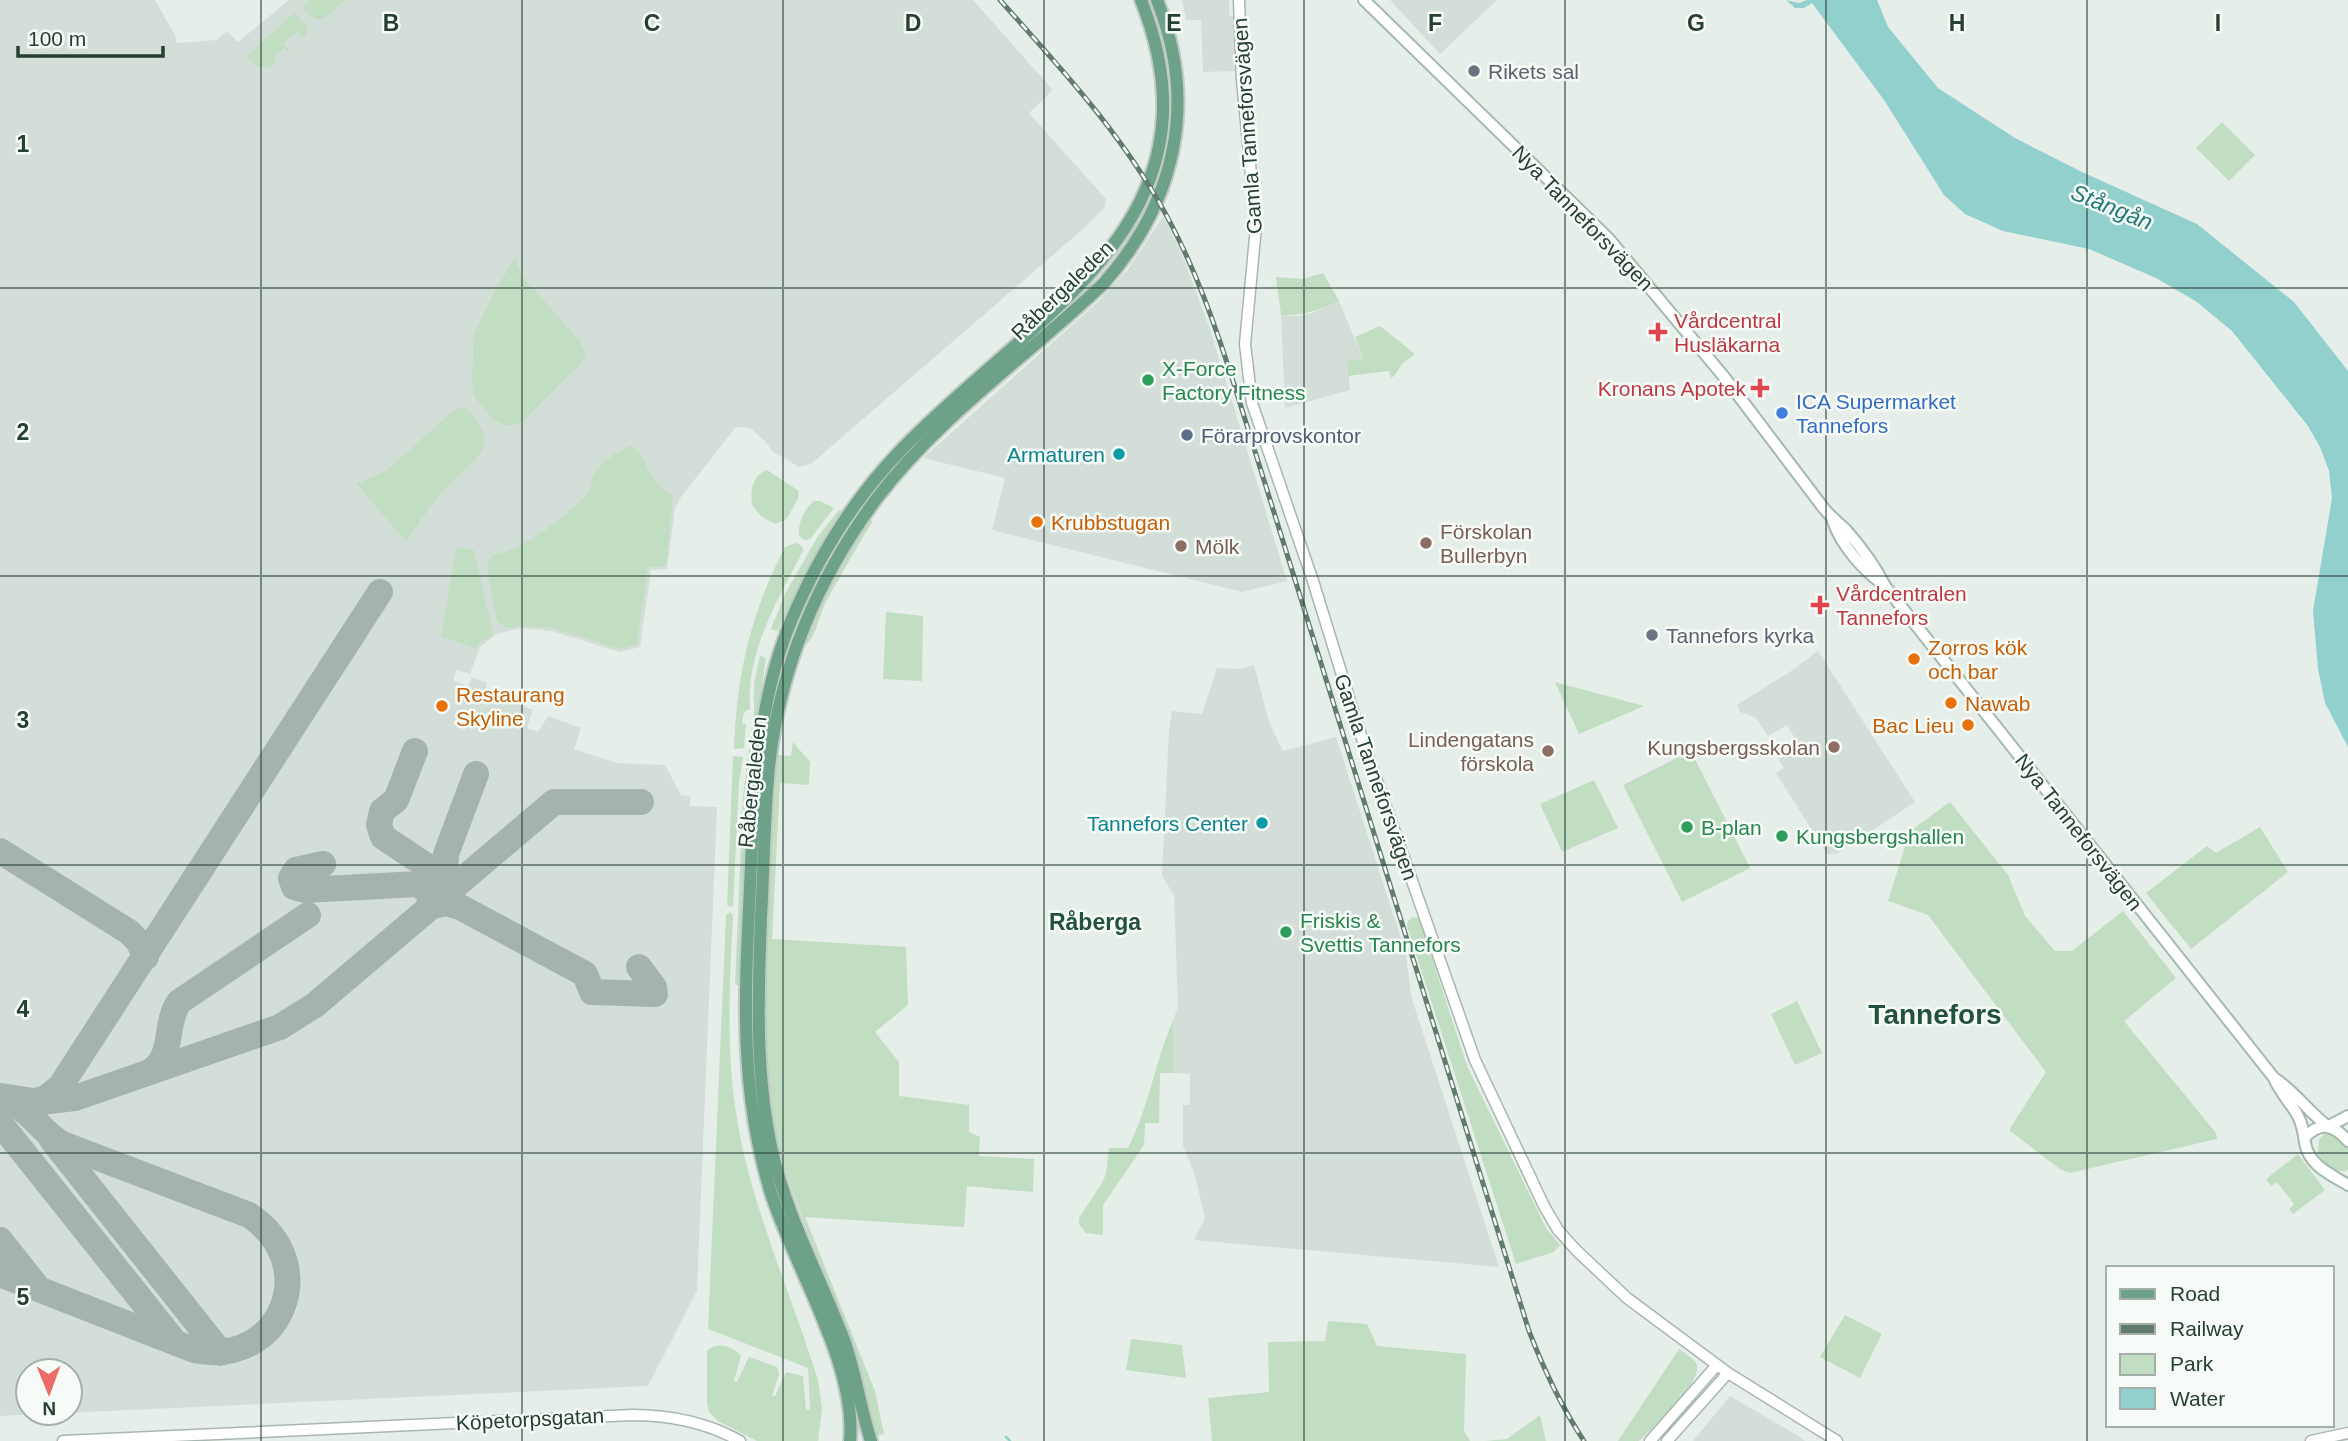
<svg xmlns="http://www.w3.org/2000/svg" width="2348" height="1441" font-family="Arial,sans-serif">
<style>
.built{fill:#d4ded8;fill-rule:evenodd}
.green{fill:#c1dec3}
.water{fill:#92d0cd}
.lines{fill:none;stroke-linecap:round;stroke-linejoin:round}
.stream{stroke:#92d0cd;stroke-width:2.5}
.taxiway{stroke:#a4b4ac;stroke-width:26}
.tertiary-casing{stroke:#a9b6af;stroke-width:13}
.secondary-casing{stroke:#a5baae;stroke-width:14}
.primary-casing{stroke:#c2cac6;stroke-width:16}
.tertiary{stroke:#fff;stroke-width:10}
.secondary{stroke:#fff;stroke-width:10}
.primary{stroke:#6da289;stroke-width:12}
.rail-casing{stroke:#617b6f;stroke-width:5}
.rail{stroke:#f7fbf8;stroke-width:2.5;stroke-dasharray:8;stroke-linecap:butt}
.grid{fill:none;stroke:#264034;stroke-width:2;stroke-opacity:0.55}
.worship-dot{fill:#6b7280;stroke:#f7fbf8;stroke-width:2.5}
.health-dot{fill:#e0444e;stroke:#f7fbf8;stroke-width:2.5}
.leisure-dot{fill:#2e9e5b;stroke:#f7fbf8;stroke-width:2.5}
.shop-dot{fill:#3f7fe0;stroke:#f7fbf8;stroke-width:2.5}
.service-dot{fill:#5c6f8a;stroke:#f7fbf8;stroke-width:2.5}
.culture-dot{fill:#0f9aa8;stroke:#f7fbf8;stroke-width:2.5}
.food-dot{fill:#e8710a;stroke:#f7fbf8;stroke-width:2.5}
.education-dot{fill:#8d6e63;stroke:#f7fbf8;stroke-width:2.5}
.labels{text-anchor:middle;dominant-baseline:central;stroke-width:5;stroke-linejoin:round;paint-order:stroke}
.worship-label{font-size:21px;fill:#5b616d;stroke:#f7fbf8;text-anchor:start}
.street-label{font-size:21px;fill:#264034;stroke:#f7fbf8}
.health-label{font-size:21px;fill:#be3a42;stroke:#f7fbf8;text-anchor:start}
.leisure-label{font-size:21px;fill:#27864d;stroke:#f7fbf8;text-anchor:start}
.shop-label{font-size:21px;fill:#366cbe;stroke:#f7fbf8;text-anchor:start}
.service-label{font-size:21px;fill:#4e5e75;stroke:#f7fbf8;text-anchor:start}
.culture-label{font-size:21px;fill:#0d838f;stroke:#f7fbf8;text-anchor:end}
.food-label{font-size:21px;fill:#c56008;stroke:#f7fbf8;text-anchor:start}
.education-label{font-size:21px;fill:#785e54;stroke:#f7fbf8;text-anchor:start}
.water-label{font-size:23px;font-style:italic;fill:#227a77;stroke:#f7fbf8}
.neighbourhood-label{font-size:23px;font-weight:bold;fill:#22523c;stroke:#f7fbf8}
.district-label{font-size:28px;font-weight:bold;fill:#22523c;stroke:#f7fbf8}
.grid-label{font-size:23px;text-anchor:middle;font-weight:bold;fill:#264034;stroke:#f7fbf8;stroke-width:5;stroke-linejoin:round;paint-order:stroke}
</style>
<rect width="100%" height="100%" fill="#e6eee9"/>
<path class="built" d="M0,0H155L175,35L177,43L216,40L227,31L238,42L289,0H973L1053,90L1029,113L1106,199L1105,207L1082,230L811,464L799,467L772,451L765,441L750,428L736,427L681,497L675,508L667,569L651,570L640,647L620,652L551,631L521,628L497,634L480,647L470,674L457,670L453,680L468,686L472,677L487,683L485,691L533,710L527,728L538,732L548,716L581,728L574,749L617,763L665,765L681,795L690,796V806L717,807L697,1291L648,1386L0,1416ZM28,1371H70V1413H28Z
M1182,0H1229V15L1234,16L1236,71L1203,72L1201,20H1186Z
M1390,0H1497L1440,54Z
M1163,216L1180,249L1211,332L1287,581L1242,592L992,530L1005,478L923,458L1099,301L1129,268Z
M1339,301L1363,358L1347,361L1350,390L1285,408L1281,315L1298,316L1312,313Z
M1818,651L1915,802L1837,854H1827L1776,773L1784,768L1778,759L1780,754L1796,740L1787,725L1768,736L1755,717L1740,712L1737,705L1791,671Z
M1254,665L1269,722L1283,751L1336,737L1406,954L1411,996L1499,1267L1194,1240L1205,1218L1195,1176L1183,1145V1105H1190V1074L1174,1073L1173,1020L1178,1008L1174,896L1162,875L1169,730L1172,711L1202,714L1217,668L1240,669Z
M1730,1396L1800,1437L1805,1441H1693Z"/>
<path class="green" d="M310,0H345C327,16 322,30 302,7Z
M294,13C302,21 311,27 304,38L298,32L284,43L289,50L288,52L284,48L274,57L277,61L268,69L257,66L247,56Z
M2222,122L2255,155L2229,181L2196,148Z
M515,258L522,276L579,340L586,355L579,366L523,421L518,424L507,426L493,419L473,395L472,378L474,333L494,292Z
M1323,273L1339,301C1319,310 1303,316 1281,315L1276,277L1303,279Z
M1380,326L1415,354L1403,363L1394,376L1391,378L1389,371L1348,376L1347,361L1363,358L1355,337Z
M461,408L468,409C504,450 473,458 446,488C431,504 419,524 406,541L356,484L386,471L454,410Z
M631,446L639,452L656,483L673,497L666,566L648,567L637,644L621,649L552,628L519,626L508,628L497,622L487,565L492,555C524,550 564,518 586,495C592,489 591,482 594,475C599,463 619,450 631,446Z
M767,470L799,491L798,498L787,519L775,524L762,517L752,505C750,492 752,475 767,470Z
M814,501H820L834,508L810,539L804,540L799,535C798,523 804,509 814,501Z
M839,510L843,512L821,547L777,631L771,629L785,594L818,536Z
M869,520L873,521C856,548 840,576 825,604C819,617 816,636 806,645C814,603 846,555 869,520Z
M796,543L802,546L803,551C777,601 746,652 750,709L744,712L742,723L746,724L744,748L734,749C737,673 750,615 785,547Z
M457,547L474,550L493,634L479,644L476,649L441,636Z
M886,612L923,616L922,681L883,679Z
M760,656L766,658L748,783L739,985H735L743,796L754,710V683Z
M1555,682L1644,706L1579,734Z
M793,742L810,762L809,785L780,783L772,939L906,947L908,1005L875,1032L899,1062V1096L969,1105V1132L980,1137L979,1156L1034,1159L1033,1192L967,1186L964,1227L805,1217L875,1391L884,1434L876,1436C866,1400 861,1364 847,1329C821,1262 791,1200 774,1130C760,1066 765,1000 767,935C770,874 772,815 778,755L791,756Z
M1691,751L1750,868L1682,902L1623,785Z
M733,756L743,757L739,783L733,906L731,907L727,905Z
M1594,780L1618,828L1562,852L1540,804Z
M1950,802L2008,875L2025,916L2055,951H2072L2123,911L2176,978L2124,1021L2216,1133L2217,1139L2070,1173L2061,1170L2009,1130L2046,1072L1928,915L1888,901L1910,831Z
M2260,827L2288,872L2191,949L2146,893L2207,846L2216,853Z
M730,912L733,915C730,978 726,1043 735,1106C748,1201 790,1289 818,1380L822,1408L818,1441H757L718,1421L709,1412L707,1403V1351C716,1341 734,1346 741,1356L734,1381L737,1382L749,1357L777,1367L779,1374L772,1396H775L786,1372L803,1376L806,1410L810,1409L808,1368L708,1329L726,915Z
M1413,917L1419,918L1467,1066L1546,1228L1560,1245L1554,1252L1516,1264L1407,926L1408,921Z
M1797,1001L1822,1053L1795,1065L1771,1014Z
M1173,1020L1174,1073H1160L1159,1123H1145L1144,1145L1103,1205V1235L1086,1233L1079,1224V1218L1102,1183L1106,1174L1109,1148H1128C1149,1107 1155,1062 1173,1020Z
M2326,1133L2335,1135L2348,1148V1169L2346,1171H2333L2318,1155L2319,1139Z
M2298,1154L2325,1190L2293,1214L2289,1209L2294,1204L2277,1182L2271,1186L2266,1179Z
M1845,1315L1882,1334L1860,1378L1820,1357Z
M1328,1321L1367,1324L1377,1346L1466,1354L1464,1431L1470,1441H1212L1208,1398L1269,1392L1268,1342L1325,1341Z
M1131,1339L1182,1345L1186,1378L1126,1370Z
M1679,1349C1684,1353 1693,1358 1696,1363C1705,1381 1652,1429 1639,1441H1618Z
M1540,1415L1546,1441H1485L1507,1439Z"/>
<path class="water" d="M1786,0L1799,3L1807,0H1877L1888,27L1938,88L2015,138L2082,172L2197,224L2294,302L2348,371V747L2325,703L2318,669L2313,611L2332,498L2329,471L2320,447L2308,426L2232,331L2197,302L2156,278L2089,249L2003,231L1965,214L1944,195L1884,100L1812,3L1804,8H1795Z"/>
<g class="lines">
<path class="stream" d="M1006,1437L1010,1441"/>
<path class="taxiway" d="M415,751L396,800L382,811L379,825L383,837L439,874L444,884
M0,851L129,932L138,941L146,957
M323,864L296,870L291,878L294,887L305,890L418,884L429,892L430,902L427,910
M444,890L446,854L476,774
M430,907L446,903L460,907L585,974L592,992L655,994
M639,967L654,987L652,994
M148,1073C176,1057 163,1025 179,1002L308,915
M1,1096L40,1102L75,1098L280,1027L315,1005L554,802H641
M36,1101L46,1098L60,1087L380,592
M0,1123L174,1341
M52,1140L221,1353
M0,1240L38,1288
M0,1274L194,1350C282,1368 323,1264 249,1215L62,1144C41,1132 30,1110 8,1099"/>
<g class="tertiary-casing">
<path id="tertiary" d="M1239,0L1242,80L1256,227L1245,344L1252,403L1313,581L1358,727L1475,1060L1544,1206L1558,1230L1577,1251L1627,1298L1697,1350L1728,1373L1837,1441
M63,1441L632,1415C671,1415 706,1422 740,1441
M1650,1441L1717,1365
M1667,1441L1728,1373
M2311,1441L2348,1433"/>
</g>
<g class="secondary-casing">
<path id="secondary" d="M1364,0L1608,238L1725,378L1822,506C1829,516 1838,522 1846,530C1861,547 1875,566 1885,586L2274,1078C2280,1093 2291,1103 2298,1116C2303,1126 2304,1134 2305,1143C2309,1166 2332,1175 2348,1185
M1833,521C1841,545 1863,570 1883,584
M2274,1078C2293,1090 2308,1111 2326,1125
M2329,1126L2348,1116
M2305,1137C2321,1121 2334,1125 2348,1141"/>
</g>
<g class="primary-casing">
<path id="primary" d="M850,1441C857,1363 793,1266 770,1190C739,1086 745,993 750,887C754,798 756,709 789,626C815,562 853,500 901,450C1030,315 1230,224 1141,0
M871,1441C860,1408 856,1373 844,1340C820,1277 787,1217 772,1151C755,1073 758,996 761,917C764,868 764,817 769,767C779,669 818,577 877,498C940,415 1029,355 1104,283C1176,201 1198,103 1157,0"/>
</g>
<use href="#tertiary" class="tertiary"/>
<use href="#secondary" class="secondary"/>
<use href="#primary" class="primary"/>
<g class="rail-casing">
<path id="rail" d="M1000,0C1056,63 1113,124 1156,197C1194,261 1217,330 1239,400L1529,1331C1544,1370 1561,1406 1584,1441"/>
</g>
<use href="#rail" class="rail"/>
</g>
<path class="grid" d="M261,0V1441M522,0V1441M783,0V1441M1044,0V1441M1304,0V1441M1565,0V1441M1826,0V1441M2087,0V1441M0,288H2348M0,576H2348M0,865H2348M0,1153H2348"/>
<g class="worship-dot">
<circle cx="1474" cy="71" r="7"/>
<circle cx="1652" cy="635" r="7"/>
</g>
<g class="health-dot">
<path d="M1654.5 321.5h7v7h7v7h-7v7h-7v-7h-7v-7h7z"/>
<path d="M1756.5 377.5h7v7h7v7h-7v7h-7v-7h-7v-7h7z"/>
<path d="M1816.5 594.5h7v7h7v7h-7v7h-7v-7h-7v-7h7z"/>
</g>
<g class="leisure-dot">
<circle cx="1148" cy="380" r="7"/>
<circle cx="1687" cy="827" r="7"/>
<circle cx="1782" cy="836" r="7"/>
<circle cx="1286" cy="932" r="7"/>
</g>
<circle class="shop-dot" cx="1782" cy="413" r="7"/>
<circle class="service-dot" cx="1187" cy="435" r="7"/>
<g class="culture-dot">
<circle cx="1119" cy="454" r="7"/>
<circle cx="1262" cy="823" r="7"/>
</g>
<g class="food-dot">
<circle cx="1037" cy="522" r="7"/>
<circle cx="1914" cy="659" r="7"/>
<circle cx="1951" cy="703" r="7"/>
<circle cx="442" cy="706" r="7"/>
<circle cx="1968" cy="725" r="7"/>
</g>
<g class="education-dot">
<circle cx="1426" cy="543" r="7"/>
<circle cx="1181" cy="546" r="7"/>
<circle cx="1834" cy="747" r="7"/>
<circle cx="1548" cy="751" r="7"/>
</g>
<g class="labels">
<g class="worship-label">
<text x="1488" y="71">Rikets sal</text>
<text x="1666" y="635">Tannefors kyrka</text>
</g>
<g class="street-label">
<text transform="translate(1247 126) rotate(-94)">Gamla Tanneforsvägen</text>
<text transform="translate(1583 218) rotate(46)">Nya Tanneforsvägen</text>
<text transform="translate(1062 290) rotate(-44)">Råbergaleden</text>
<text transform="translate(1376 777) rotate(71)">Gamla Tanneforsvägen</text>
<text transform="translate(752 782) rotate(-84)">Råbergaleden</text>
<text transform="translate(2079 832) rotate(52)">Nya Tanneforsvägen</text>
<text transform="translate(530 1419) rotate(-3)">Köpetorpsgatan</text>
</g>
<g class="health-label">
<text x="1674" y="320">Vårdcentral<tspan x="1674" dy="24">Husläkarna</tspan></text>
<text x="1746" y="388" text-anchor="end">Kronans Apotek</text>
<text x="1836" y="593">Vårdcentralen<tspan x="1836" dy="24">Tannefors</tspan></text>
</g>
<g class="leisure-label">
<text x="1162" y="368">X-Force<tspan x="1162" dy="24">Factory Fitness</tspan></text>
<text x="1701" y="827">B-plan</text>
<text x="1796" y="836">Kungsbergshallen</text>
<text x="1300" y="920">Friskis &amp;<tspan x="1300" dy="24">Svettis Tannefors</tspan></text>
</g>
<g class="shop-label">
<text x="1796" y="401">ICA Supermarket<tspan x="1796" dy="24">Tannefors</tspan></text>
</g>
<g class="service-label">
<text x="1201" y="435">Förarprovskontor</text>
</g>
<g class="culture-label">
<text x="1105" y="454">Armaturen</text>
<text x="1248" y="823">Tannefors Center</text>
</g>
<g class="food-label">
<text x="1051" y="522">Krubbstugan</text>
<text x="1928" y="647">Zorros kök<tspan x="1928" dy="24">och bar</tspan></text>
<text x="456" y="694">Restaurang<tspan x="456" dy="24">Skyline</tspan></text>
<text x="1965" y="703">Nawab</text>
<text x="1954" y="725" text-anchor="end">Bac Lieu</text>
</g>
<g class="education-label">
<text x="1440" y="531">Förskolan<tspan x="1440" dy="24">Bullerbyn</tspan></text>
<text x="1195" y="546">Mölk</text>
<text x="1534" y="739" text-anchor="end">Lindengatans<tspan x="1534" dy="24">förskola</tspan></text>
<text x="1820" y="747" text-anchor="end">Kungsbergsskolan</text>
</g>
<g class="water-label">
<text transform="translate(2112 207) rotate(22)">Stångån</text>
</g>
<g class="neighbourhood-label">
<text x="1095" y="922">Råberga</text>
</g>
<g class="district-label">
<text x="1935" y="1014">Tannefors</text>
</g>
</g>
<g class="grid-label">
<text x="391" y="31">B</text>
<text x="652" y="31">C</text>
<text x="913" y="31">D</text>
<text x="1174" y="31">E</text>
<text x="1435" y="31">F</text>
<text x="1696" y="31">G</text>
<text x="1957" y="31">H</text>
<text x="2218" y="31">I</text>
<text x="23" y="152">1</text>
<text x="23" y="440">2</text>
<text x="23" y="728">3</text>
<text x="23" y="1017">4</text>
<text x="23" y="1305">5</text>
</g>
<rect x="2106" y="1266" width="228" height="161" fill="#f7fbf8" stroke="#a3b0aa" stroke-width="2"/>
<rect x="2120" y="1289" width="35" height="10" fill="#6da289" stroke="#a3b0aa" stroke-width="2"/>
<text x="2170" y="1301" font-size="21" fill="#264034">Road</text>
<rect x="2120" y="1324" width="35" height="10" fill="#617b6f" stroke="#a3b0aa" stroke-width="2"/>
<text x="2170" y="1336" font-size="21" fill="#264034">Railway</text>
<rect x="2120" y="1354" width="35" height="21" fill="#c1dec3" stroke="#a3b0aa" stroke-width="2"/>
<text x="2170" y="1371" font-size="21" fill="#264034">Park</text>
<rect x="2120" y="1388" width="35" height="21" fill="#92d0cd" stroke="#a3b0aa" stroke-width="2"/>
<text x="2170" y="1406" font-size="21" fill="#264034">Water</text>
<g transform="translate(49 1392) rotate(179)"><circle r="33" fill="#f7fbf8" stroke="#a3b0aa" stroke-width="2"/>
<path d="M0-5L12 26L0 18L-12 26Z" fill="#ec6d67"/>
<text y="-10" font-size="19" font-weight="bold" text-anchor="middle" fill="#264034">N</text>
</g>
<path d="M18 46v10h145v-10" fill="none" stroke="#264034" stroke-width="3.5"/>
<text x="28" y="46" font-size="21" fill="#264034" stroke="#f7fbf8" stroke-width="5" paint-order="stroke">100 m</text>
</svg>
